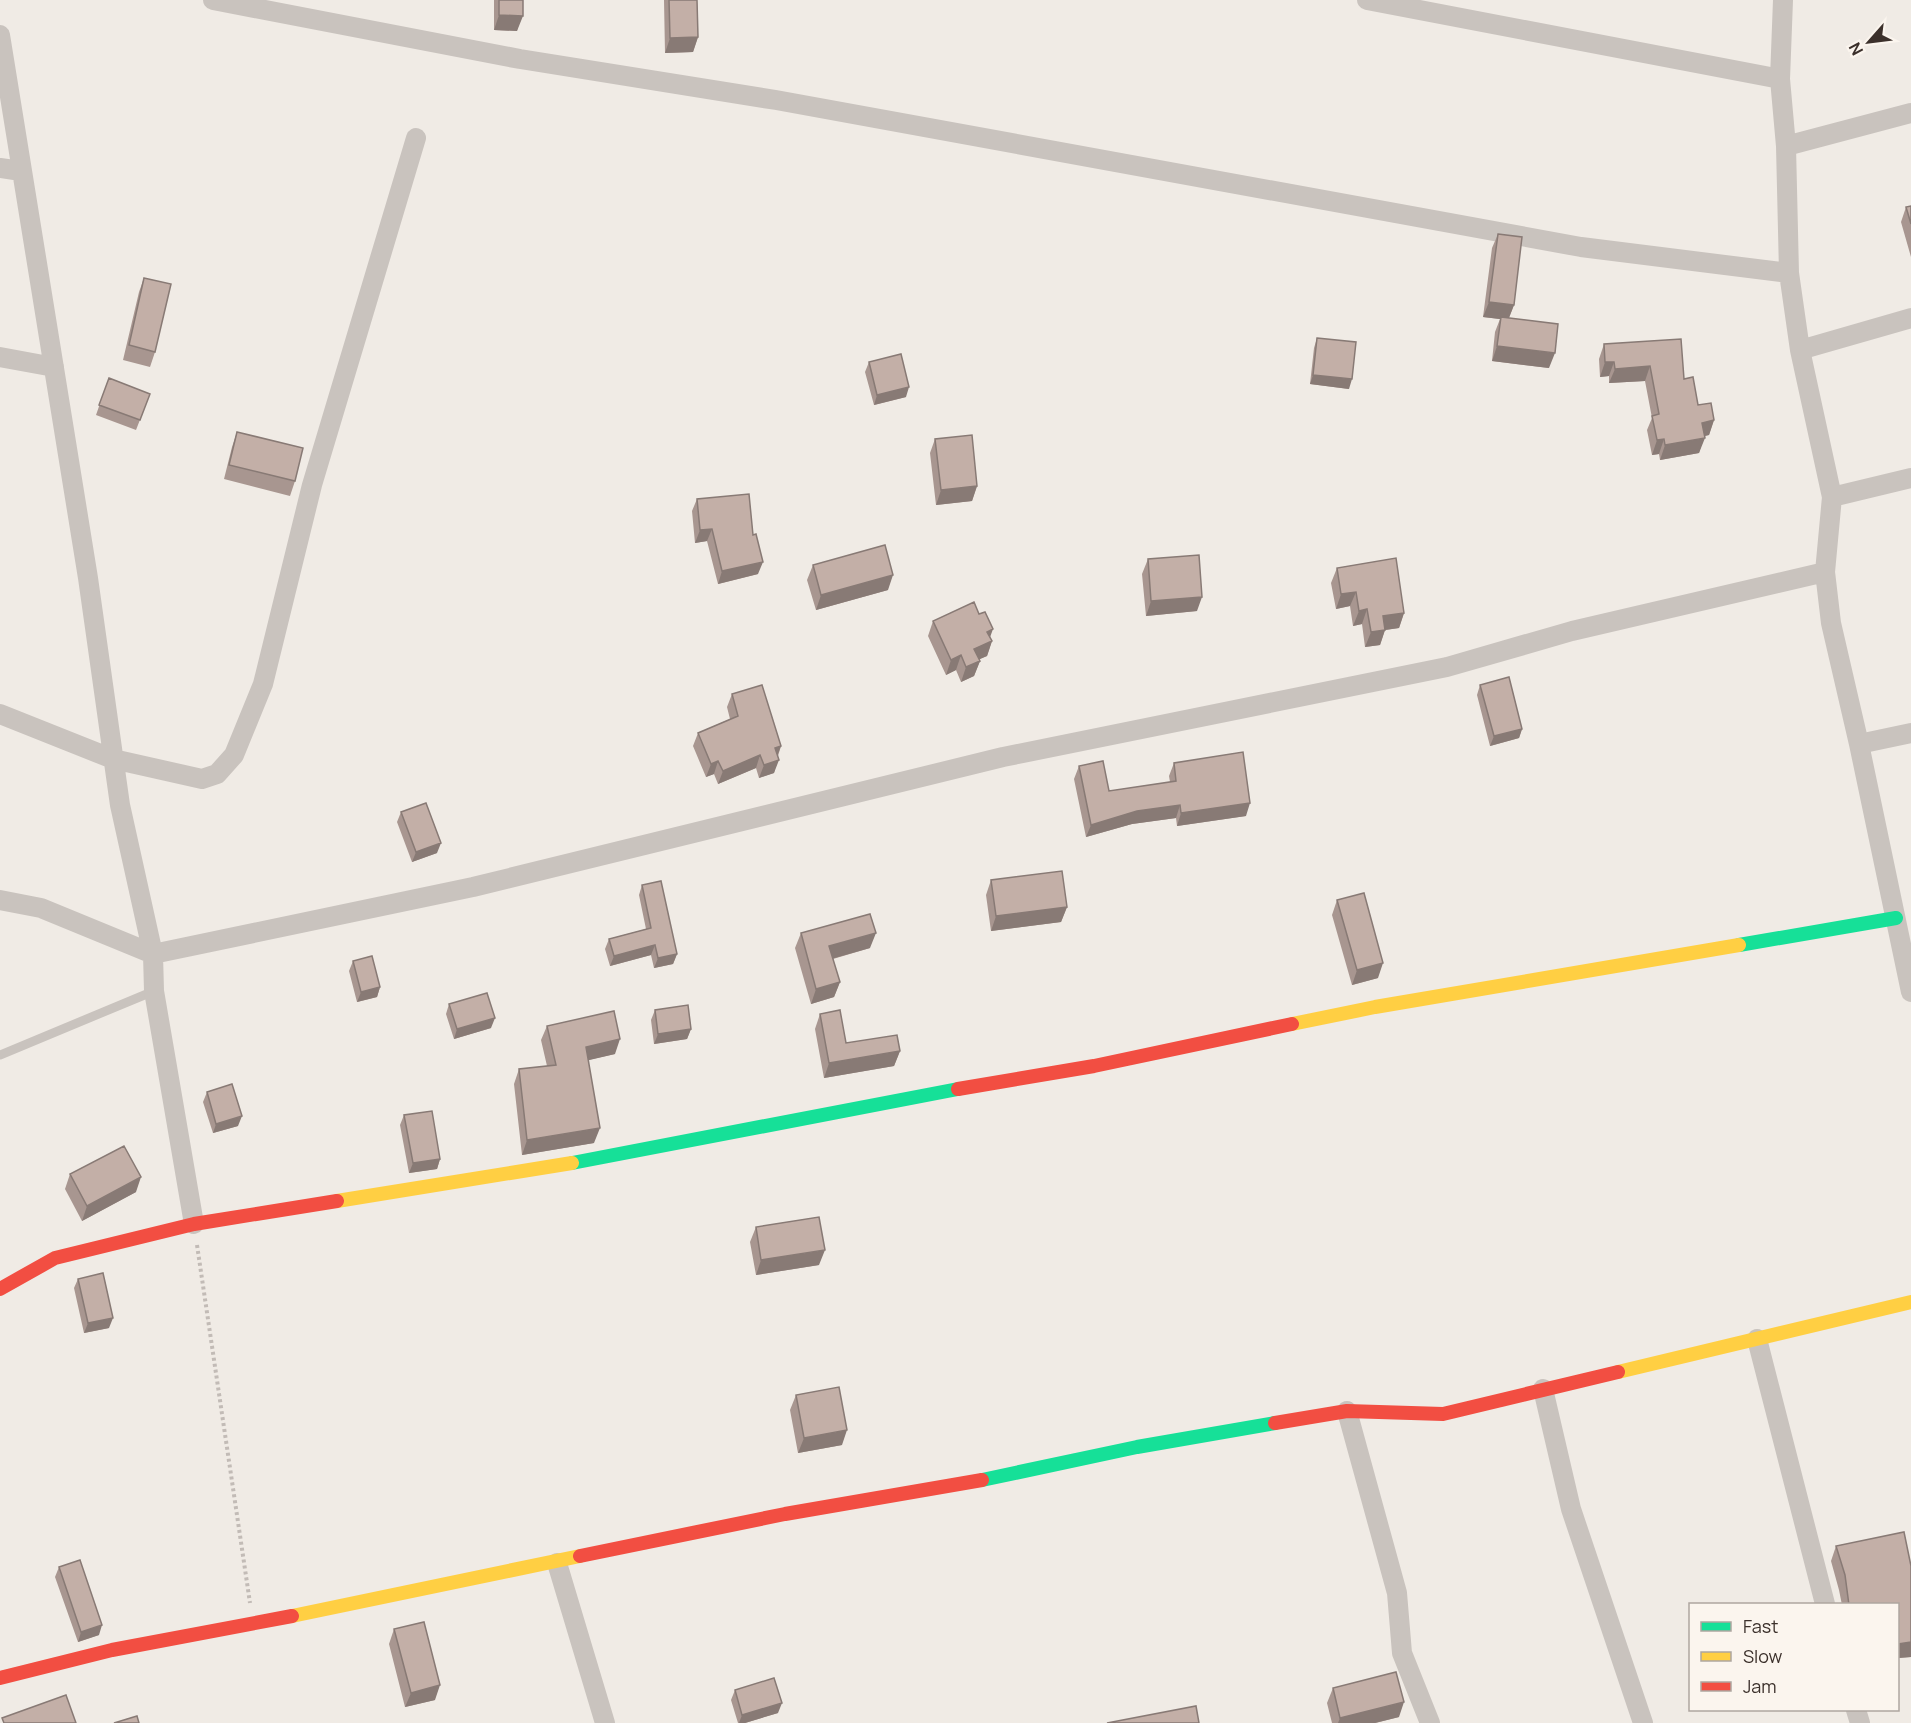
<svg xmlns="http://www.w3.org/2000/svg" width="1911" height="1723" font-family="Manrope,sans-serif">
<style>
.lines{fill:none;stroke-linecap:round;stroke-linejoin:round}
.path{stroke:#c2bbb6;stroke-width:4;stroke-dasharray:3 3;stroke-linecap:butt}
.lane{stroke:#c9c3be;stroke-width:9}
.street{stroke:#c9c3be;stroke-width:20}
.fast{stroke:#16e098;stroke-width:14}
.slow{stroke:#ffcf43;stroke-width:14}
.jam{stroke:#f24e42;stroke-width:14}
.wall{fill:#a89690}
.shaded-wall{fill:#887a75}
.building{fill:#c3afa7;stroke:#887a75;stroke-width:1.5}
</style>
<rect width="100%" height="100%" fill="#f0ebe5"/>
<g class="lines">
<path class="path" d="M197,1245L250,1603"/>
<path class="lane" d="M0,1055L154,991"/>
<path class="street" d="M213,0L520,59L776,100L1581,247L1789,273
M1367,0L1780,79
M1783,0L1780,79L1786,146L1789,273L1800,350L1832,497L1825,572L1831,623L1859,744L1911,992
M0,35L88,578L120,805L153,954L154,991L194,1224
M1786,146L1911,113
M0,168L21,171
M1800,350L1911,318
M0,357L54,367
M1832,497L1911,478
M0,714L113,759L202,779L217,774L234,755L263,684L312,485L416,138
M1859,744L1911,733
M0,900L41,908L153,954L473,887L1003,757L1447,667L1572,631L1825,572
M1757,1339L1825,1604
M1543,1389L1571,1509L1643,1723
M1347,1411L1397,1593L1402,1653L1430,1723
M557,1563L605,1723
M1856,1710L1860,1723"/>
<path class="fast" d="M1739,945L1896,918
M572,1163L958,1089
M982,1480L1137,1447L1275,1423"/>
<path class="slow" d="M1292,1024L1375,1007L1739,945
M337,1201L572,1163
M1618,1372L1911,1302
M292,1616L580,1556"/>
<path class="jam" d="M958,1089L1094,1066L1292,1024
M0,1289L55,1258L194,1224L337,1201
M1275,1423L1347,1411L1443,1414L1618,1372
M580,1556L785,1514L982,1480
M0,1678L112,1650L292,1616"/>
</g>
<path class="wall" d="M494,0H523L517,31L494,30Z
M664,0H697L698,37L693,52L665,53Z
M1911,206V257L1901,222L1906,207Z
M1498,234L1514,305L1509,318L1549,368L1492,361L1495,332L1500,319L1483,317L1492,248Z
M144,278L155,352L150,367L123,360L139,292Z
M1317,338L1349,389L1310,384L1314,348Z
M1604,344L1684,379L1698,405L1714,420L1709,435L1704,436L1699,453L1660,460L1659,454L1652,455L1647,430L1652,418L1645,381L1609,383V376L1600,377L1599,359Z
M869,362L906,397L874,405L865,372Z
M109,378L150,394L136,430L96,415Z
M237,432L295,481L290,496L224,479L232,447Z
M935,439L977,486L972,501L936,505L930,453Z
M697,499L753,535L758,574L718,584L707,541L695,543L692,511Z
M1148,559L1197,611L1146,616L1142,574Z
M813,565L888,590L816,610L807,580Z
M1337,568L1404,613L1399,628L1385,630L1380,645L1365,647L1362,624L1353,626L1350,606L1336,609L1331,583Z
M933,621L990,638L992,641L987,656L979,659L980,661L974,676L961,682L956,670L946,675L928,636Z
M1480,685L1522,729L1519,738L1490,746L1477,695Z
M732,694L781,746L778,756L774,773L759,778L756,768L718,784L714,774L706,777L693,746L698,733L730,719L727,707Z
M1174,763L1246,816L1177,826L1176,818L1132,824L1086,837L1074,779L1079,766L1109,791L1170,782L1169,776Z
M401,812L437,853L412,862L397,822Z
M991,880L1067,907L1061,922L991,931L986,895Z
M642,885L677,954L673,964L654,968L651,955L610,966L605,949L609,939L646,929L639,895Z
M1337,900L1378,978L1352,985L1332,915Z
M801,933L870,948L833,959L840,982L834,997L811,1004L795,948Z
M353,961L380,987L377,997L357,1002L349,971Z
M449,1004L491,1028L454,1039L446,1014Z
M655,1010L691,1029L687,1039L654,1044L651,1020Z
M820,1014L846,1043L900,1051L894,1066L824,1078L815,1029Z
M547,1026L615,1054L588,1060L594,1143L522,1155L514,1084L519,1069L547,1066L541,1040Z
M207,1092L238,1126L213,1133L203,1102Z
M404,1115L440,1159L437,1169L409,1173L400,1125Z
M70,1174L136,1192L82,1221L65,1189Z
M756,1227L819,1265L756,1275L750,1242Z
M78,1279L109,1328L84,1333L74,1288Z
M796,1395L842,1445L798,1453L790,1410Z
M1836,1546L1911,1566V1657L1898,1658V1605H1842L1839,1590L1831,1561Z
M59,1567L99,1635L78,1642L55,1577Z
M394,1629L435,1700L405,1707L389,1644Z
M1333,1688L1399,1717L1375,1723H1332L1327,1703Z
M735,1690L778,1713L745,1723H738L731,1700Z"/>
<path class="shaded-wall" d="M499,15L523,16L517,31L494,30Z
M698,37L693,52L665,53L670,38Z
M1489,302L1514,305L1508,320L1483,317Z
M1497,346L1555,353L1549,368L1492,361Z
M1605,362H1614L1609,376L1600,377Z
M1650,366L1645,381L1609,383L1615,369Z
M1313,375L1352,379L1349,389L1310,384Z
M909,387L906,397L874,405L877,395Z
M1714,420L1709,435L1696,438L1702,423Z
M1705,438L1699,453L1660,460L1665,445Z
M1664,439L1659,454L1652,455L1657,440Z
M977,486L972,501L936,505L941,490Z
M712,529L707,541L695,543L700,530Z
M763,562L758,574L718,584L722,571Z
M893,575L888,590L816,610L821,595Z
M1356,592L1350,606L1336,609L1341,594Z
M1202,597L1197,611L1146,616L1151,601Z
M1367,609L1362,624L1353,626L1359,611Z
M1404,613L1399,628L1378,631L1383,616Z
M993,629L988,643L992,641L987,656L969,664L974,649L987,632Z
M1385,630L1380,645L1365,647L1371,632Z
M961,655L956,670L946,675L951,660Z
M980,661L974,676L961,682L966,667Z
M1522,729L1519,738L1490,746L1494,736Z
M781,746L776,759L775,748Z
M760,755L756,768L718,784L723,771Z
M779,760L774,773L759,778L764,765Z
M718,761L714,774L706,777L711,764Z
M1250,803L1246,816L1177,826L1181,813Z
M1180,805L1176,818L1132,824L1086,837L1091,825L1137,811Z
M441,843L437,853L412,862L416,852Z
M1067,907L1061,922L991,931L996,916Z
M876,933L870,948L824,961L829,946Z
M655,945L651,955L610,966L614,956Z
M677,954L673,964L654,968L658,958Z
M1383,963L1378,978L1352,985L1357,970Z
M840,982L834,997L811,1004L816,989Z
M380,987L377,997L357,1002L361,992Z
M495,1018L491,1028L454,1039L457,1029Z
M691,1029L687,1039L654,1044L658,1034Z
M620,1039L615,1054L581,1062L586,1047Z
M900,1051L894,1066L824,1078L829,1063Z
M242,1116L238,1126L213,1133L216,1124Z
M600,1128L594,1143L522,1155L527,1140Z
M440,1159L437,1169L409,1173L413,1163Z
M141,1177L136,1192L82,1221L87,1206Z
M825,1250L819,1265L756,1275L761,1260Z
M113,1318L109,1328L84,1333L88,1323Z
M847,1430L842,1445L798,1453L804,1438Z
M102,1625L99,1635L78,1642L81,1632Z
M1911,1642V1657L1898,1658V1644Z
M440,1685L435,1700L405,1707L411,1693Z
M1404,1702L1399,1717L1375,1723H1338L1340,1718Z
M782,1703L778,1713L745,1723H739L742,1715Z"/>
<path class="building" d="M499,0H523V16L499,15Z
M669,0H697L698,37L670,38Z
M1911,206V224L1906,207Z
M1498,234L1522,237L1514,305L1489,302Z
M144,278L171,284L155,352L129,345Z
M1501,317L1558,324L1555,353L1497,346Z
M1317,338L1356,342L1352,379L1313,375Z
M1681,339L1684,379L1693,377L1698,405L1711,403L1714,420L1702,423L1705,438L1665,445L1664,439L1657,440L1652,416L1659,414L1650,366L1615,369L1614,362H1605L1604,344Z
M901,354L909,387L877,395L869,362Z
M109,378L150,394L140,420L99,405Z
M237,432L303,448L295,481L229,465Z
M972,435L977,486L941,490L935,439Z
M749,494L753,535L756,534L763,562L722,571L712,529L700,530L697,499Z
M885,545L893,575L821,595L813,565Z
M1199,555L1202,597L1151,601L1148,559Z
M1396,558L1404,613L1383,616L1385,630L1371,632L1367,609L1359,611L1356,592L1341,594L1337,568Z
M974,602L979,614L985,612L993,629L987,632L992,641L974,649L980,661L966,667L961,655L951,660L933,621Z
M1509,677L1522,729L1494,736L1480,685Z
M762,685L781,746L775,748L779,760L764,765L760,755L723,771L718,761L711,764L698,733L738,716L732,694Z
M1243,752L1250,803L1181,813L1180,805L1137,811L1091,825L1079,766L1103,761L1109,791L1176,781L1174,763Z
M426,803L441,843L416,852L401,812Z
M1062,871L1067,907L996,916L991,880Z
M661,881L677,954L658,958L655,945L614,956L609,939L651,928L642,885Z
M1364,893L1383,963L1357,970L1337,900Z
M870,914L876,933L829,946L840,982L816,989L801,933Z
M372,956L380,987L361,992L353,961Z
M487,993L495,1018L457,1029L449,1004Z
M688,1005L691,1029L658,1034L655,1010Z
M840,1010L846,1043L897,1035L900,1051L829,1063L820,1014Z
M614,1011L620,1039L586,1047L600,1128L527,1140L519,1069L556,1065L547,1026Z
M232,1084L242,1116L216,1124L207,1092Z
M432,1111L440,1159L413,1163L404,1115Z
M124,1146L141,1177L87,1206L70,1174Z
M819,1217L825,1250L761,1260L756,1227Z
M103,1273L113,1318L88,1323L78,1279Z
M839,1387L847,1430L804,1438L796,1395Z
M1904,1532L1911,1566V1642L1898,1644V1605H1849L1845,1575L1836,1546Z
M80,1560L102,1625L81,1632L59,1567Z
M424,1622L440,1685L411,1693L394,1629Z
M1396,1672L1404,1702L1340,1718L1333,1688Z
M774,1678L782,1703L742,1715L735,1690Z
M66,1695L76,1723H4L2,1718Z
M1196,1706L1199,1723H1107Z
M137,1716L139,1723H114Z"/>
<rect x="1689" y="1603" width="210" height="108" fill="#fbf5ee" stroke="#aea6a0" stroke-width="1.5"/>
<rect x="1701" y="1622" width="30" height="9" fill="#16e098" stroke="#aea6a0" stroke-width="1.5"/>
<text x="1743" y="1633" font-size="18" fill="#3b302b">Fast</text>
<rect x="1701" y="1652" width="30" height="9" fill="#ffcf43" stroke="#aea6a0" stroke-width="1.5"/>
<text x="1743" y="1663" font-size="18" fill="#3b302b">Slow</text>
<rect x="1701" y="1682" width="30" height="9" fill="#f24e42" stroke="#aea6a0" stroke-width="1.5"/>
<text x="1743" y="1693" font-size="18" fill="#3b302b">Jam</text>
<g transform="translate(1869 42) rotate(242)" stroke="#fbf5ee" stroke-width="4.5" paint-order="stroke">
<path d="M0-4.5L10 22L0 15L-10 22Z" fill="#3b302b"/>
<text y="-9" font-size="16" font-weight="bold" text-anchor="middle" fill="#3b302b">N</text>
</g>
</svg>
